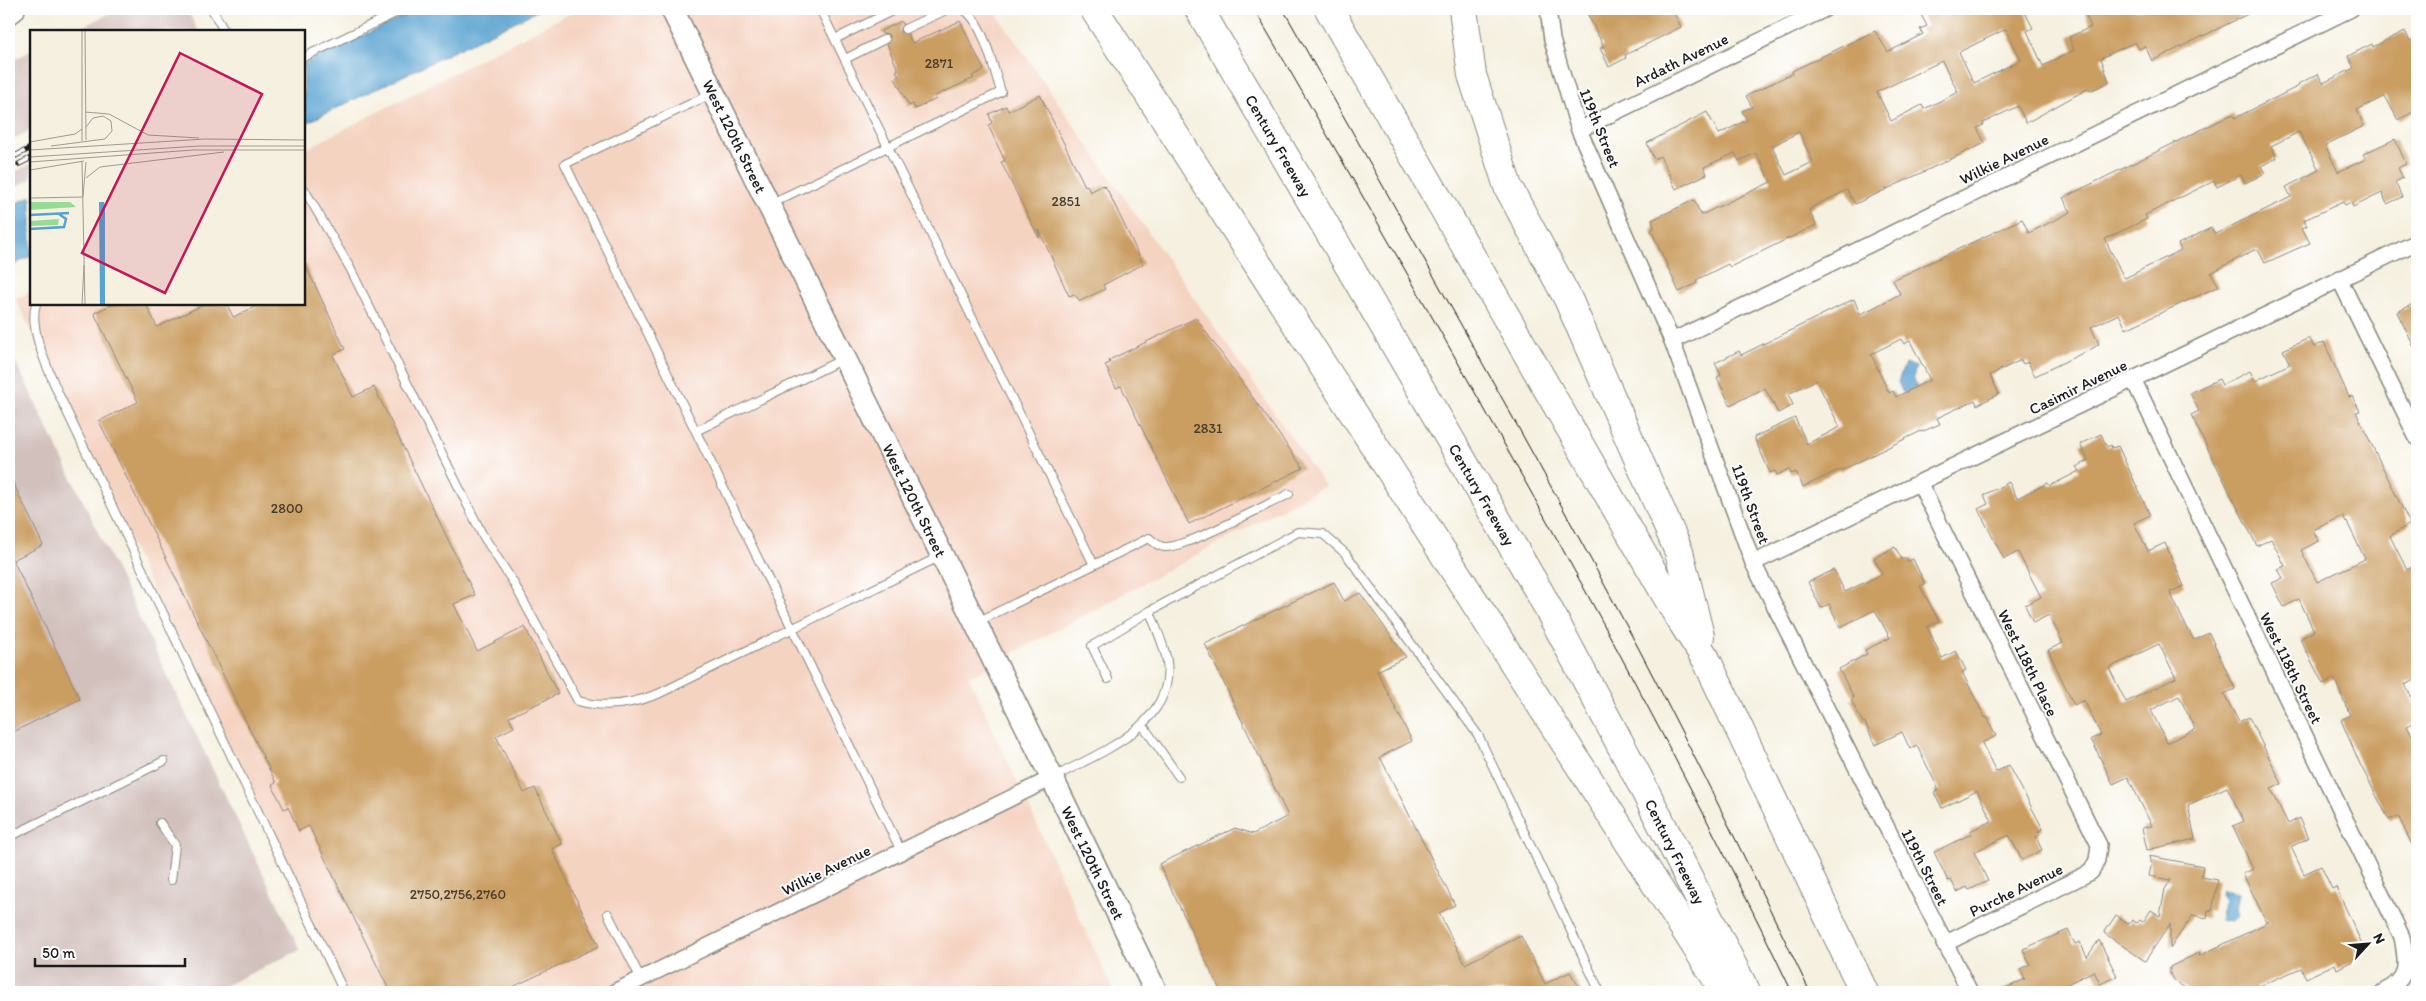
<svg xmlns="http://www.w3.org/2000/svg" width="2426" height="1001" font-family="Itim,sans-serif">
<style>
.built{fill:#f5d3c1}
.industrial{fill:#d1c0bc}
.water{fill:#58a2d0;stroke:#3a5f76}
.building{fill:#ca9d61;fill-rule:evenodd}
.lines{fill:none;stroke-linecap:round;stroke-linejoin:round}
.lane-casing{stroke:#88867e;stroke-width:10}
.street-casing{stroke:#88867e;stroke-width:18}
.secondary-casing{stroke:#88867e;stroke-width:25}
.primary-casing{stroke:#88867e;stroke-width:28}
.highway-casing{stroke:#88867e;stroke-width:30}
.lane{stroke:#fff;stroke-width:8}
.street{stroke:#fff;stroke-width:15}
.secondary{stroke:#fff;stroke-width:22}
.primary{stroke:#fff;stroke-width:25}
.highway{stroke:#fff;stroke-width:28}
.tram{stroke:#1c1c1c;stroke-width:1}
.rail-casing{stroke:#1c1c1c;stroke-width:5.5}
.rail{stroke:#fff;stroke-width:4;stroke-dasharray:11;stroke-linecap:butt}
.labels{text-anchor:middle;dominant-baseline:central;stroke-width:4;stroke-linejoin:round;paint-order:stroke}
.number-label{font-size:14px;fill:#483c2d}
.street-label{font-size:16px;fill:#1c1c1c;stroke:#fff}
.inset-river{fill:none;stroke:#58a2d0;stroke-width:2.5}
.inset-road{fill:none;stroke:#9e9b91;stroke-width:1}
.view{fill:#c2185b;fill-opacity:0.15;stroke:#c2185b;stroke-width:2.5}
.inset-edge{fill:none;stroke:#1c1c1c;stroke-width:2.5}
</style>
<rect width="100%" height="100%" fill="#fff"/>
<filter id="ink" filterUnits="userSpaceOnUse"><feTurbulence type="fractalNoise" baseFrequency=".02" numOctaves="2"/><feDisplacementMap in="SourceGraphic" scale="10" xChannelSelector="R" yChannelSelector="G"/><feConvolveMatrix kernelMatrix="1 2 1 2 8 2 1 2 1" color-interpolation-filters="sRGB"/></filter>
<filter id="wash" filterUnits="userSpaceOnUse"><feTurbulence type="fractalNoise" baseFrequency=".0096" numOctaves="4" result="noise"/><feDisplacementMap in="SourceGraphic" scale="20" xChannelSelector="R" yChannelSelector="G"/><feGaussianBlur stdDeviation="1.12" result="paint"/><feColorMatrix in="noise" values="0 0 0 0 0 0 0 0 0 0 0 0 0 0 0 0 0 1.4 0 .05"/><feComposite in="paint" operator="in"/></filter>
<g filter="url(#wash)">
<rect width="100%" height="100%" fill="#f5f0df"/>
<path class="built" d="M578,9H993L1325,486L969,677L1114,992H341L16,299L31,291V304H304V150Z"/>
<path class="industrial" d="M119,9H187L198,31H73Z
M31,51V130L9,141V62Z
M31,164V179L9,190V175Z
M9,348L300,950L211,992H9Z"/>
<path class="water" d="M418,9H541L304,124V64Z
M31,196V256L9,267V207Z
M1905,363L1916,367L1913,378L1917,386L1903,393L1898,382Z
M2222,890L2238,893L2235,910L2238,917L2230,922L2220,920L2224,902L2221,895Z"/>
<g id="blocks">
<path class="building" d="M1585,9H1672L1681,27L1625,55L1626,58L1609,67L1600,48L1604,47Z
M1918,9H2023L2033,28L2027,31L2043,66L2074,50L2069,37L2091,27L2083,9H2258L2152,61L2145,46L2139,49L2135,42L2101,58L2109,82L2090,91L2089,88L2026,123L2018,106L1983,123L1984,125L1977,128L1985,143L1855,204L1847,190L1814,206L1809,210L1816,225L1730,267L1728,264L1696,280L1697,283L1679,292L1651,230L1654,228L1652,220L1694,200L1701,215L1771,182L1756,153L1739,161L1735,153L1704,167L1707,174L1676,189L1660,156L1654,159L1647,143L1707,112L1719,134L1747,120L1742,111L1752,107L1746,96L1793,73L1792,71L1875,31L1888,52L1923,34L1920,29L1927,26ZM2006,29L2021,60L1974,83L1959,52ZM1942,61L1958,92L1924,109L1922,105L1891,121L1877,92ZM1799,132L1813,162L1786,175L1772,146Z
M901,21L903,24L900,28V32L908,34L912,43L960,21L984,70L972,76L974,78L935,96L936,99L915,109L913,104L909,106L895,78L899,76L896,71L898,70L887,44L890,37L888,34H882L881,31Z
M2405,31L2410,41L2417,38V110L2398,120L2385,96L2357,110L2364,126L2325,145L2338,172L2366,159L2363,154L2395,139L2406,164L2398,168L2403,178L2395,182L2402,197L2387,204L2382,193L2353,207L2351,202L2345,205L2343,202L2304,220L2307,226L2302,228L2310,243L2265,263L2258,250H2254L2211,273L2219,286L2126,329L2119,314L2091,327L2099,344L2093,348L2035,376L2028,362L2023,364L2021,360L1990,375L1999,394L1977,405L1975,400L1937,418L1940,424L1921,432V431L1840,471L1839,470L1803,487L1796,472L1791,474L1789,469L1777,475L1775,471L1770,473L1754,437L1795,418L1807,444L1840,427L1816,380L1788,394L1793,405L1778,413L1765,388L1730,405L1717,377L1721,375L1715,363L1739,351L1741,355L1854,299L1860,314L1869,310L1900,294L1893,280L2022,219L2029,233L2071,212L2063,198L2233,114L2235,118L2299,86L2298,84L2318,74L2323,83L2354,68L2348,56L2372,44L2373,47ZM2299,132L2319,170L2286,187L2291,197L2215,234L2211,228L2178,244L2181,250L2125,278L2123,276L2105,239L2147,219L2145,215L2214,181L2217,187L2241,175L2245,183L2265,173L2261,166L2277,158L2271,146ZM1901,339L1904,344L1910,341L1930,380L1896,397L1893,391L1889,393L1871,354Z
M1040,95L1085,186L1087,185L1090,192L1103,185L1107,189L1143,264L1103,285L1105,289L1080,301L1074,294L1069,296L1039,230V238L1001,162L1005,161L988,125L992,123L989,114L1006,106L1008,111Z
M304,262L345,349L333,355L353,397L374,387L475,595L454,604L477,651L525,627L558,694L509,717L514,727L496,736L524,793L535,788L562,844L552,849L599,946L502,992H390L309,826L299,831L288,807L284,809L272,785L276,783L99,421L138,402L94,313L113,304H146L157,327L205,304H227L233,317L261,304H304Z
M2417,302V353L2397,312Z
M1196,318L1303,468L1189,524L1121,386L1116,388L1105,365L1110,363L1109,360Z
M2307,339H2310L2314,347L2324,342L2349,397L2352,396L2360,411L2356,412L2410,524L2390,536L2407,570L2417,565V678L2405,684L2417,709V721L2407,726L2417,746V855L2398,816L2389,820L2360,764L2341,720L2350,715L2334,678L2323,684L2300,639L2314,631L2299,599L2284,607L2272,583L2283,578L2278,569L2285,566L2271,539L2257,546L2191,415L2199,411L2190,393L2219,379L2222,385L2250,371L2255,381L2290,364L2283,350ZM2343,516L2346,523L2347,522L2365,559L2317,582L2301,550L2319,541L2313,530Z
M2101,434L2107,447L2111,445L2112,448L2118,446L2150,515L2134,523L2148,551L2165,543L2173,561L2184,586L2170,592L2183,620L2194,640L2209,633L2235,689L2224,694L2239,722L2249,717L2282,784L2271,789L2288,824L2299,818L2308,838L2291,847L2304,874L2321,866L2332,889L2336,887L2362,944L2353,948L2358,958L2337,969L2335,964L2306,978L2301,968L2255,988L2257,992H2191L2173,980L2170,974V967L2200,952L2199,956L2269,922L2266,921L2243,874L2253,869L2233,826L2244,821L2227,787L2188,805L2195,839L2147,850L2142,828L2152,826L2128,777L2113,784L2091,739L2101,735L2084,700L2074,705L2048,650L2063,643L2049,615L2033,623L2025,605L2041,597L2018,552L2004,559L1978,509L1988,504L1984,495L2009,482L2017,498L2048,483L2050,486L2079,471L2076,467L2088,461L2080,444ZM2159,644L2176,678L2126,702L2109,668ZM2179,696L2195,729L2167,743L2151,710Z
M9,474L43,545L13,560L80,699L9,734Z
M1895,547L1902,560L1906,558L1907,562L1913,559L1925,584L1920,586L1939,621L1927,627L1942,658L1956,651L1966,670L1962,672L1985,718L1987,717L1996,736L1982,743L1996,772L2009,765L2043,829L2038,832L2040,835L2036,837L2042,850L2022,860L2009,835L1974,852L1988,881L1969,890L1967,887L1957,892L1951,880L1948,881L1934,852L1971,834L1970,831L1992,821L1977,791L1942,808L1934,792L1939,790L1917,746L1910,749L1902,732L1875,745L1865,722L1863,723L1851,700L1854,698L1839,669L1867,654L1865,650L1890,638L1875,610L1840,627L1829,604L1821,608L1808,582L1834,570L1845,592L1882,574L1874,558Z
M1334,582L1344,601L1360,593L1406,657L1377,671L1412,741L1380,757L1455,905L1439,913L1465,964L1521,936L1545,984L1570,972L1582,992H1221L1159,864L1235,828L1253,834L1288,816L1205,644Z
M2149,856L2203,866L2201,877L2218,880L2212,911L2208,910L2207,918L2193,915L2170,948V924L2145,961L2104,933L2116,915L2129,924L2132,920L2137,923L2140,920L2143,922L2151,910L2160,916L2165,889L2171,880L2149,876L2151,866Z
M2068,930L2075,944L2080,942L2087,957L2099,940L2117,976L2100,984L2094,971L2063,986L2065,992H1998L2025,979L2020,969L2030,964L2023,949Z"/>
</g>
</g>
<g filter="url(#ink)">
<use href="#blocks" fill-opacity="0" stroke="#88867e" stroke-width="1"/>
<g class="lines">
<g class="lane-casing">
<path id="lane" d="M212,9L224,31
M820,9L1094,565
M905,29L948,9
M835,39L896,9
M304,57L404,9
M845,59L885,39
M711,94L565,164L902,853
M304,189L350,268L482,534L513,582L578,701C605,709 632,704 658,694L941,556
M770,204L1001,92C994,70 983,20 963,9
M36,304C28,329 49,371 59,395L344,992
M696,431L843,359
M977,622L1149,538C1154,542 1159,547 1165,547C1186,548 1265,505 1289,494
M1108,679L1092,646L1150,611
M1142,724L1179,777
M1054,777C1099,753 1175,725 1167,662C1165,646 1155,627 1150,611L1298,532L1323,534L1346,554L1478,735L1600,992
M160,823L175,845L171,880
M9,837L164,761
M608,914L641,979"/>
</g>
<g class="street-casing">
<path id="street" d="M1548,9L1552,40L1579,130L1672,341L1753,563L1970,992
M1579,130L1825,9
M2339,278L2417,438
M1672,341L2351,9
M2133,379L2402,937C2407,964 2410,979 2383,992
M1920,484L2099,845L2097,860L2091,872L1944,944
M1753,563L2417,242
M614,992L1052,778"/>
</g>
<g class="secondary-casing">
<g id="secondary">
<path id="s1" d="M672,9L1052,778L1156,992"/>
</g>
</g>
<g class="primary-casing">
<path id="primary" d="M9,11L12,9"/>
</g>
<g class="highway-casing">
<g id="highway">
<path d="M1094,9L1725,992"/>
<path id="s2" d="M1199,9L1541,595L1641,783L1746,992"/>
<path d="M1329,9L1677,614L1706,659L1864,992"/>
<path d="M1463,9L1472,75L1508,187L1568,299L1679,552L1700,636"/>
</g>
</g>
<use href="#lane" class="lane"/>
<use href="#street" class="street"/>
<use href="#secondary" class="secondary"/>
<use href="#primary" class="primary"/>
<use href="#highway" class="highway"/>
<path class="tram" d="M1254,9C1442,333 1630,654 1792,992
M1283,9C1403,222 1525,435 1640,651C1699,764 1755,878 1810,992"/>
<g class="rail-casing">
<path id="rail" d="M15,156L31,148
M19,164L31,158"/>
</g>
<use href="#rail" class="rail"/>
</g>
</g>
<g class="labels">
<g class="number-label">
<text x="939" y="63">2871</text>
<text x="1066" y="201">2851</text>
<text x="1208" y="428">2831</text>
<text x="287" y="508">2800</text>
<text x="458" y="894">2750,2756,2760</text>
</g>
<g class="street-label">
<text transform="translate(1681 60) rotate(-26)">Ardath Avenue</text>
<text transform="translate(1600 128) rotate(68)">119th Street</text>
<text stroke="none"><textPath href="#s1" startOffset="142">West 120th Street</textPath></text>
<text stroke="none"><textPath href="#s2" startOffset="158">Century Freeway</textPath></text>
<text transform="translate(2004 159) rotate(-26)">Wilkie Avenue</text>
<text transform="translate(2078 387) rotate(-26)">Casimir Avenue</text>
<text stroke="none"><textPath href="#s2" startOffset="562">Century Freeway</textPath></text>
<text stroke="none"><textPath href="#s1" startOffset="548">West 120th Street</textPath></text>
<text transform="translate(1751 504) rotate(70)">119th Street</text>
<text transform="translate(2028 663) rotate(64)">West 118th Place</text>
<text transform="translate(2291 668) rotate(64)">West 118th Street</text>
<text stroke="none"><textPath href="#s2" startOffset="968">Century Freeway</textPath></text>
<text stroke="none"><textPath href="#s1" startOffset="952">West 120th Street</textPath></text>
<text transform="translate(1925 867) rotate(63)">119th Street</text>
<text transform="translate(826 870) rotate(-26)">Wilkie Avenue</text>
<text transform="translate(2016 890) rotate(-26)">Purche Avenue</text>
</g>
</g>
<g transform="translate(30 30)">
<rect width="275" height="275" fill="#f5f0df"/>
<path d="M0,172H40L46,177L0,180ZM29,189L28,195L0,196V191Z" fill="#96dc96"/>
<path d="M69,172H74L75,176V275H70Z" fill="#58a2d0"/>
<path class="inset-river" d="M0,185L39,183M0,199L34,197L36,189L29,184"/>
<path class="inset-road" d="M55,0L56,110M55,82L79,84L118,105L169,108M52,111V0M0,112L45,104L52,99M21,116L75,109L82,101L81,91L73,86L63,88L56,97M0,120L175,109L275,110M0,127L169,116H275M0,132L163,120H275M52,132L55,275M0,140L54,131M56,148L70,137L194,122M53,167L56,132M0,168L53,167M52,275L54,235M275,275V242"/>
<path class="view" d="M150,23L232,64L135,263L52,223Z"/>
<rect width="275" height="275" class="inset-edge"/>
</g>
<rect width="2426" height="1001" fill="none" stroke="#fff" stroke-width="30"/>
<g transform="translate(2368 944) rotate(64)" stroke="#ffffff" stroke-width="4" paint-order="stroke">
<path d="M0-4L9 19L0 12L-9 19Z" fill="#1c1c1c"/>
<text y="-8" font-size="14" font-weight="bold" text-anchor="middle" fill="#1c1c1c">N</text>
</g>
<path d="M35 958v8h150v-8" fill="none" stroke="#1c1c1c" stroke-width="2.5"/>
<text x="42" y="958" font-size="15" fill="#1c1c1c" stroke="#ffffff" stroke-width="4" paint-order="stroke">50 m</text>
</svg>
